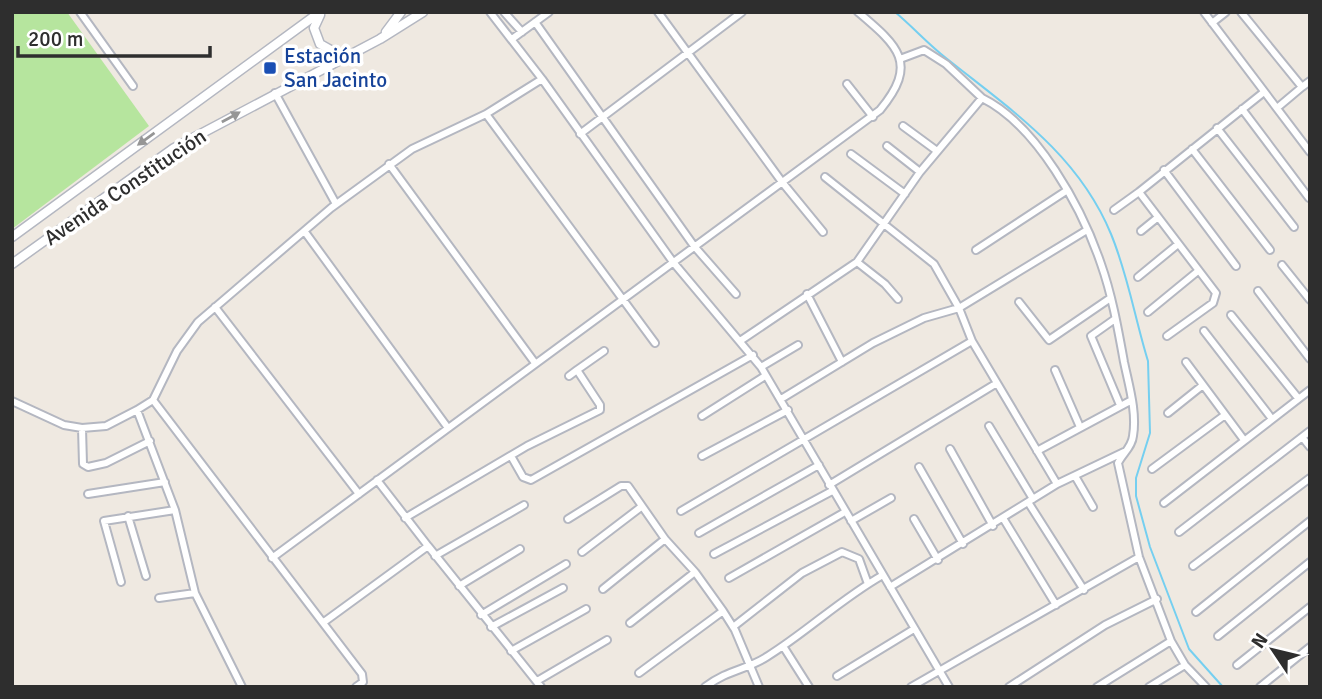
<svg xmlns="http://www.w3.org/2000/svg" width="1322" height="699" font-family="Signika,sans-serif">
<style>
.green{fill:#b6e59e}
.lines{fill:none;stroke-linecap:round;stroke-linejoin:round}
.stream{stroke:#75cff0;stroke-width:2}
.minor-casing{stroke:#b4b7c1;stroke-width:10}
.tertiary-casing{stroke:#b4b7c1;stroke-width:11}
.minor{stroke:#fff;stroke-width:6}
.tertiary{stroke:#fff;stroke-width:8}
.oneway{fill:#969696}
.transit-dot{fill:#1a4fb4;stroke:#fff;stroke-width:2.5}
.labels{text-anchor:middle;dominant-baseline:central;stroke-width:7;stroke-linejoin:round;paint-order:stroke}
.transit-label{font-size:21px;fill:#164399;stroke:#fff;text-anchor:start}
.street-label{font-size:21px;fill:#2e2e2e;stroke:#fff}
</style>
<rect width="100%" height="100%" fill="#efe9e1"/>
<path class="green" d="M12,12H67L149,126L12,229Z"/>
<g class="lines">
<path class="stream" d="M895,12C913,27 928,44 946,58C1011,110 1078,154 1111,234C1128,275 1135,319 1148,361L1150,433L1136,478V496L1150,547L1189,649L1223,687"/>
<g class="minor-casing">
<path id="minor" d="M80,12L133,86
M504,12L522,32
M658,12L782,182L823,232
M1204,12L1310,152
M1241,12L1302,87L1310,81
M535,22L694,246L736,294
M1212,23L1226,12
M512,39L549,12
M900,59L924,50L946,64L982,98
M542,79L673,262L761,367L949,687
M847,84L873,117
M275,93L336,204
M1277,108L1302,87
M1242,109L1309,198
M486,114L655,343
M903,126L937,151
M1217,128L1294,227
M580,134L742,12
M887,146L920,172
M1192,149L1270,250
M851,154L905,194
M389,164L535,363
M1164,170L1236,266
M825,177L934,264L959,308L972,341L1057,484
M1114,210L1139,192
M1141,231L1157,218
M305,232L448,428
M976,250L1066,191
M857,262L885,284L898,299
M1282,265L1310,300
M1138,277L1177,245
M1258,291L1310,359
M807,294L842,362
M1019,302L1049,340L1109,299
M215,307L359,494
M1148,312L1198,271
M1231,315L1298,398
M1115,319L1091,336L1120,405
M1204,331L1272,419
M1167,336L1213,303L1216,293L1139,192L1264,92
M740,341L857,262L920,172L982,98C1037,125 1082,208 1101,264C1112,295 1118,329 1124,362C1129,386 1137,412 1133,436C1132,447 1123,453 1118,463L1139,557L1171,641L1185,665L1206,687
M1186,362L1244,440
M761,367L798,345
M577,370L604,351
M1055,370L1080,427
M781,399L873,343L924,318L959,308L1087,230
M153,400L362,674L363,682L356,687
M12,401L64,425L82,428L106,426L137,410L153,400L177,351L198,322L331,208L412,149L486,114L542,79L490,12
M137,410L175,510L195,593L242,687
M1168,413L1203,385
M702,416L765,376
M989,426L1033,499
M82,428L83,464L88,467L106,463L150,441
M1302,437L1310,447
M950,449L993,526
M1037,451L1132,400
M511,456L523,477L531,480L753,355
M702,456L788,410
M919,467L963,544
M1152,469L1225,415
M1075,476L1093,507
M377,480L428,546
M829,485L997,383
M88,494L165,482
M1028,502L1084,590
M1164,503L1310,390
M681,511L972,341
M128,516L146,576
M405,518L527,446L600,410V405L577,370L569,376
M1003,518L1056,605
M568,519L621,486H628L665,539L695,572L723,611L735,630L759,687
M914,519L938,560
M851,521L891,498
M1179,532L1310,431
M699,533L819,465
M582,552L641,507
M714,554L832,491
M435,556L524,505
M272,558L880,110C919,63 898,46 858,12
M1193,566L1310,478
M729,578L845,512
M121,582L104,521L175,510
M459,586L520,549
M890,587L1057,484L1124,452
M603,589L665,539
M159,598L195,593
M1196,612L1310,521
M481,615L566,564
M324,622L428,546L541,687
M630,623L695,572
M491,627L563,588
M733,627L802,573L842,552L859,559L868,584
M1218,636L1310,562
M783,646L809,687
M511,651L586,609
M1237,665L1310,607
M639,673L723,611
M837,676L914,629
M537,681L607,640
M705,687C729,669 747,670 768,656C808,631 842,598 883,575
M911,687L1139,557
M1009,687L1105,625L1157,599
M1097,687L1171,641
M1149,687L1185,665
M1260,687L1310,647"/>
</g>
<g class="tertiary-casing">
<path id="tertiary" d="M320,15L314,28L320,44L336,53L349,55
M386,32L401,12
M12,237L320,12
M12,264L174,148L380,39L423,12"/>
</g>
<use href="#minor" class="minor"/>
<use href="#tertiary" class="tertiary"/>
</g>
<defs><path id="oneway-solid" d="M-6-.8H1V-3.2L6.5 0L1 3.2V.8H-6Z" transform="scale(1.75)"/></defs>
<g class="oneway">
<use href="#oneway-solid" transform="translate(231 117) rotate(-29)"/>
<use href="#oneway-solid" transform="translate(146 139) rotate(144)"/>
</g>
<rect class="transit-dot" x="263" y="61" width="14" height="14" rx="3.5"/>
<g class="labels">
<g class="transit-label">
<text x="284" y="56">Estación<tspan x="284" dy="24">San Jacinto</tspan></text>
</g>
<g class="street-label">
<text transform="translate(125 187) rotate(-34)">Avenida Constitución</text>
</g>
</g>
<rect width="1322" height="699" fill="none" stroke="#2e2e2e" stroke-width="28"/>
<g transform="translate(1273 650) rotate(305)" stroke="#ffffff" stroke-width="5" paint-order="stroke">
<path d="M0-5L12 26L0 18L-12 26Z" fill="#2e2e2e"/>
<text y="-10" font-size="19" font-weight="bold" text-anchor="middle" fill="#2e2e2e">N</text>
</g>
<path d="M18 46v10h192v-10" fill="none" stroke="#2e2e2e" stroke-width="3.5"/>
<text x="28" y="46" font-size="21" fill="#2e2e2e" stroke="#ffffff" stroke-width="5" paint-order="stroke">200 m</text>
</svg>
